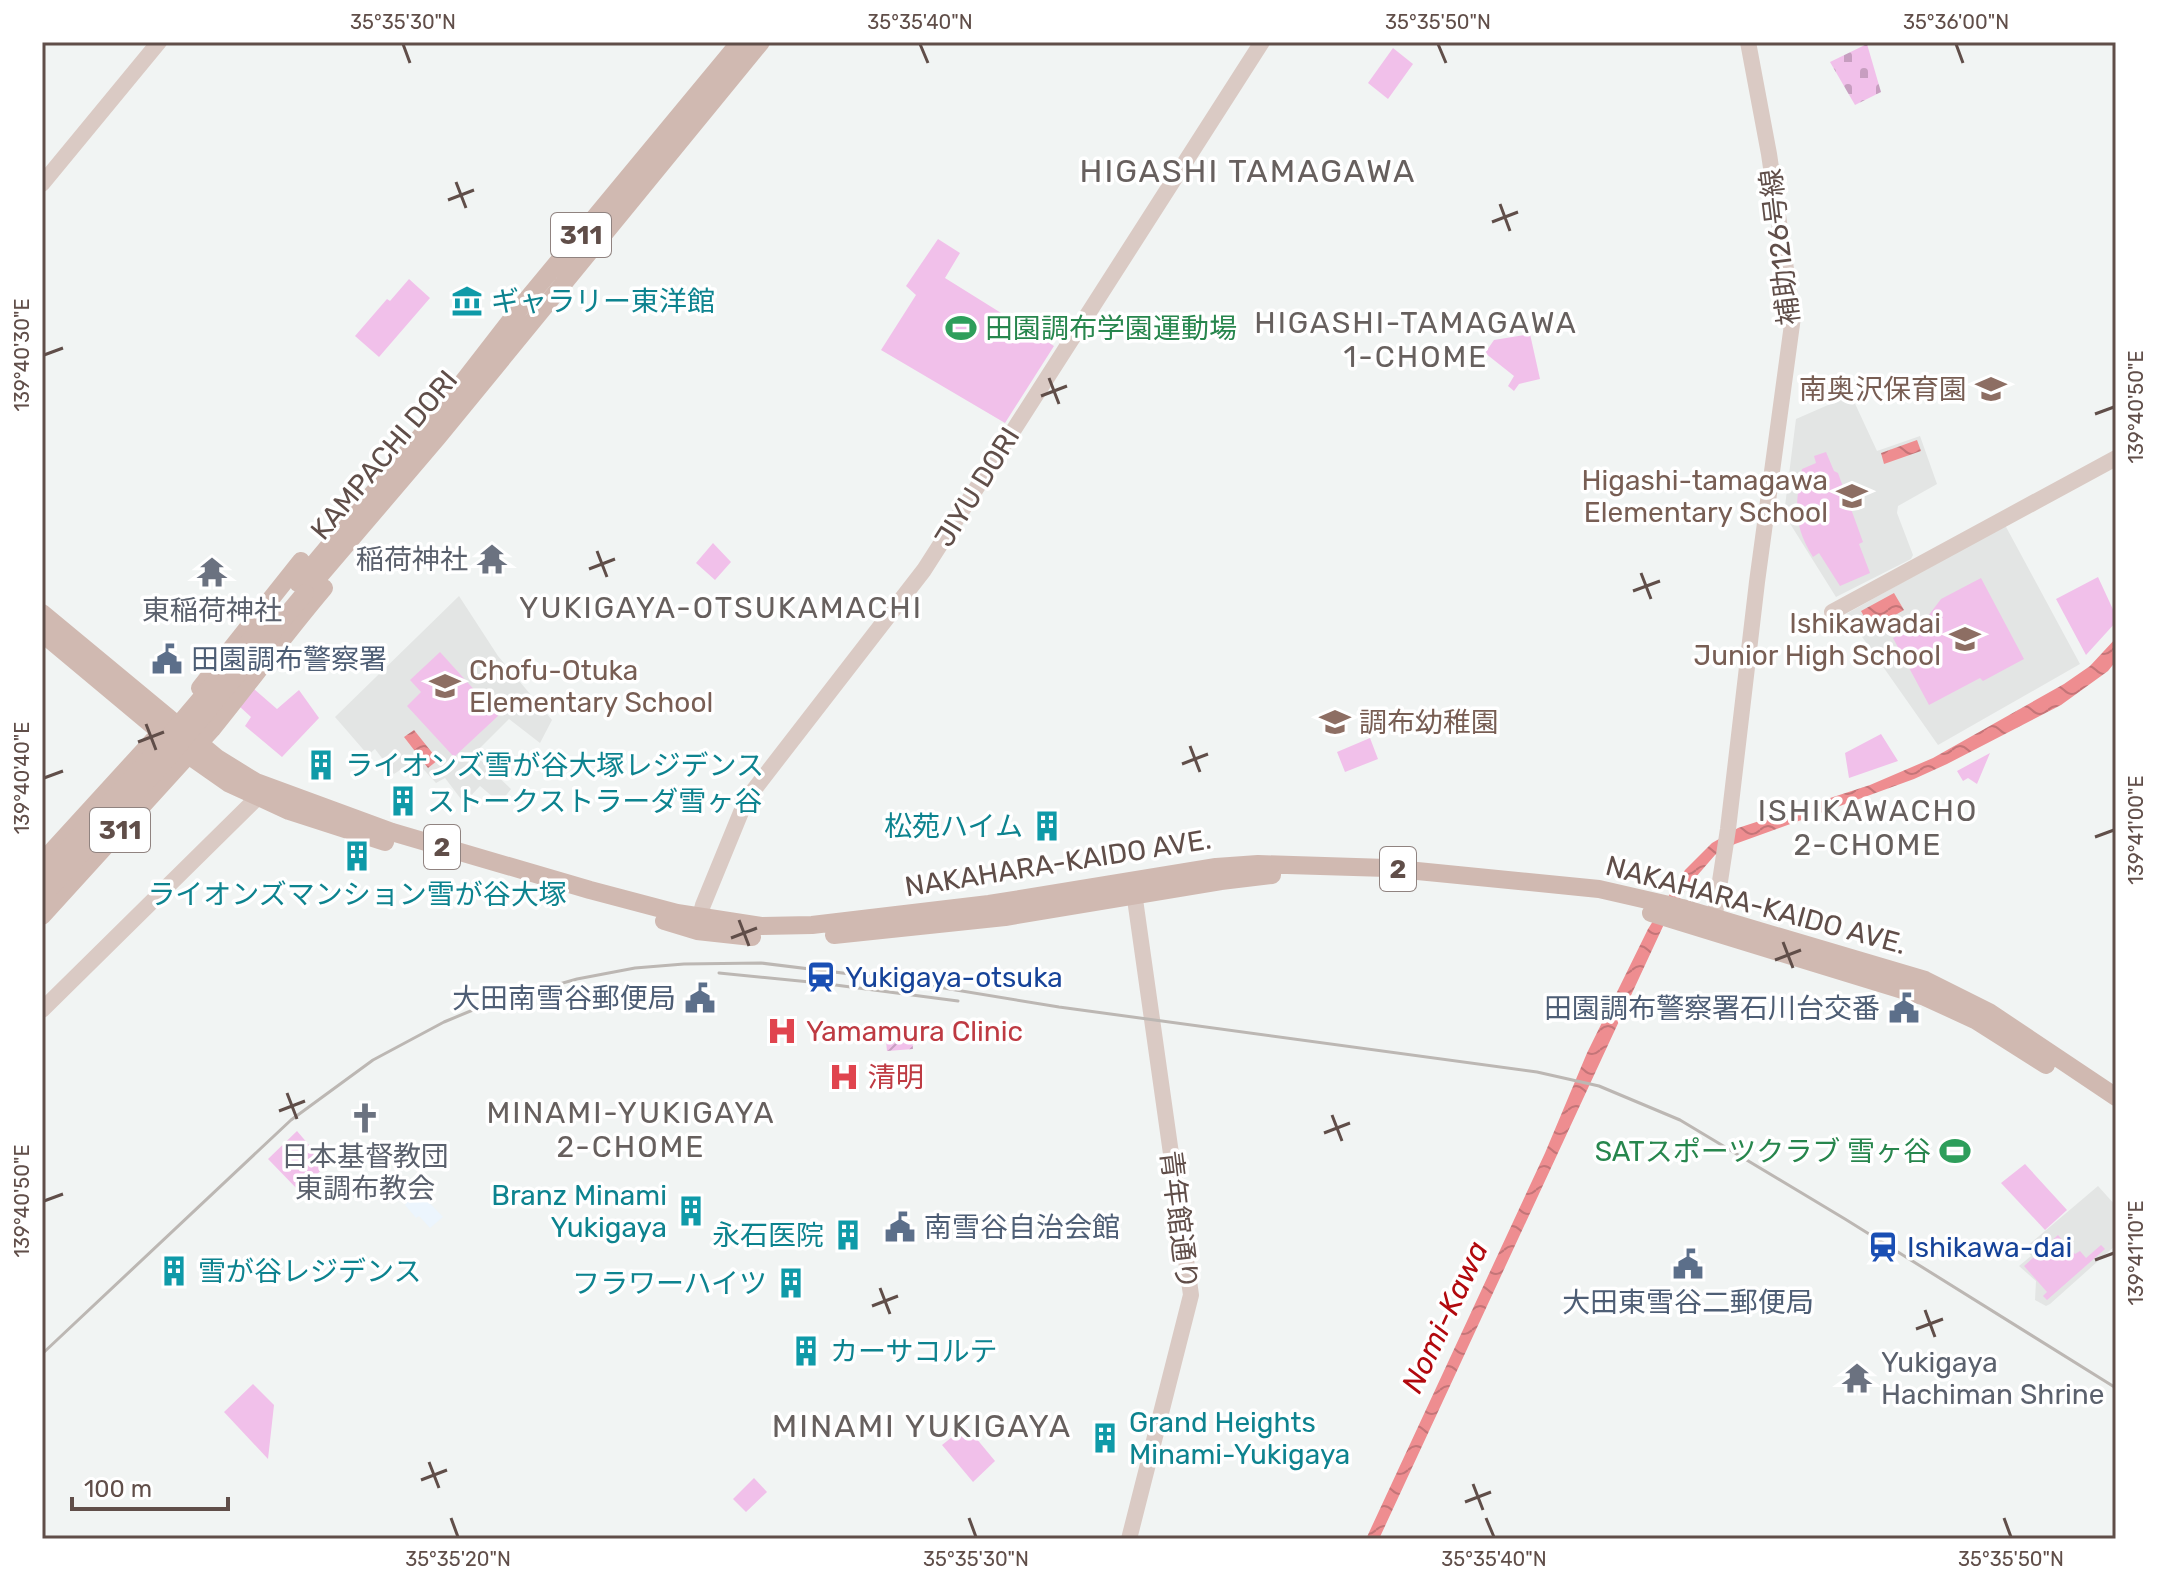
<svg xmlns="http://www.w3.org/2000/svg" width="2158" height="1581" font-family="Rubik,'Noto Sans JP',sans-serif">
<style>
.commercial{fill:#ecf5fd}
.education{fill:#e3e5e4}
.cemetery{fill:url(#cemetery-stones)}
.park{fill:#f1c0ea}
.garden{fill:url(#garden-furrows)}
.water{fill:url(#water-waves)}
.lines{fill:none;stroke-linecap:round;stroke-linejoin:round}
.secondary{stroke:#dacac4;stroke-width:16}
.primary{stroke:#d0b9b1;stroke-width:18}
.rail{stroke:#bcb7b3;stroke-width:3}
.primary-bridge{stroke:#d0b9b1;stroke-width:18}
.ticks{fill:none;stroke:#604e49;stroke-width:3}
.labels{text-anchor:middle;dominant-baseline:central;stroke-width:7;stroke-linejoin:round;paint-order:stroke}
.shield{fill:#fff;stroke:#908380;stroke-width:2}
.shield-label{font-size:26px;font-weight:bold;fill:#604e49}
.street-label{font-size:28px;fill:#604e49;stroke:#fff}
.culture-label{font-size:28px;fill:#0d838f;stroke:#fff;text-anchor:start}
.leisure-label{font-size:28px;fill:#27864d;stroke:#fff;text-anchor:start}
.education-label{font-size:28px;fill:#785e54;stroke:#fff;text-anchor:end}
.worship-label{font-size:28px;fill:#5b616d;stroke:#fff}
.service-label{font-size:28px;fill:#4e5e75;stroke:#fff;text-anchor:start}
.transit-label{font-size:28px;fill:#164399;stroke:#fff;text-anchor:start}
.health-label{font-size:28px;fill:#be3a42;stroke:#fff;text-anchor:start}
.neighbourhood-label{font-size:30px;letter-spacing:2px;fill:#67605e;stroke:#fff}
.water-label{font-size:30px;font-style:italic;fill:#b2090e;stroke:#fff}
.quarter-label{font-size:32px;letter-spacing:2px;fill:#67605e;stroke:#fff}
.neatline{fill:none;stroke:#604e49;stroke-width:3}
.ticks-label{font-size:20px;text-anchor:middle;fill:#604e49}
</style>
<defs>
<pattern id="cemetery-stones" width="16" height="16" patternUnits="userSpaceOnUse" patternTransform="scale(2)"><rect width="16" height="16" fill="#f1c0ea"/><path d="M2 7V4a2 2 0 0 1 4 0v3zM10 15v-3a2 2 0 0 1 4 0v3z" fill="#c79ec0"/></pattern>
<pattern id="garden-furrows" width="10" height="10" patternUnits="userSpaceOnUse" patternTransform="scale(2)"><rect width="10" height="10" fill="#f1c0ea"/><path d="M-1 1l2-2M0 10L10 0M9 11l2-2" fill="none" stroke="#c79ec0"/></pattern>
<pattern id="water-waves" width="16" height="10" patternUnits="userSpaceOnUse" patternTransform="scale(2)"><rect width="16" height="10" fill="#ee8d90"/><path d="M0 5q4-4 8 0t8 0" fill="none" stroke="#c47578"/></pattern>
</defs>
<rect width="100%" height="100%" fill="#f1f4f3"/>
<path class="commercial" d="M417,1190L443,1217L430,1228L419,1216L416,1218L405,1205Z"/>
<path class="education" d="M1851,395L1877,451L1920,436L1937,484L1898,506L1897,513L1913,555L1911,559L1836,597L1784,514L1796,419Z
M2005,525L2080,664L1938,745L1846,614Z
M459,596L498,656L552,720L540,743L509,719L474,754L511,789L500,803L480,786L464,803L445,778L436,783L415,760L394,774L375,749L368,755L335,717Z
M2098,1186L2116,1206V1245L2050,1304L2046,1306L2035,1300L2036,1281L2019,1266L2031,1256L2025,1248Z"/>
<path class="cemetery" d="M1867,44L1881,92L1855,105L1830,62Z"/>
<path class="park" d="M1393,48L1413,64L1388,99L1368,83Z
M938,239L960,253L945,278L1054,346L1005,423L881,350L916,295L906,286Z
M409,279L430,298L379,357L355,336L387,299L390,301Z
M1530,334L1540,379L1519,384L1514,391L1508,386L1514,376L1485,353L1494,340Z
M1826,452L1834,471L1838,473L1863,542L1859,544L1870,573L1840,586L1819,553L1813,557C1793,525 1795,505 1802,469L1816,463L1814,456Z
M713,543L731,562L715,580L696,563Z
M2098,577L2116,616V622L2086,655L2056,599Z
M1981,578L2024,659L1983,681L1980,678L1929,705L1893,638L1922,624L1941,599Z
M440,652L498,716L454,757L407,706L421,692L410,680Z
M254,689L277,709L299,690L319,718L282,757L245,726L251,717L239,706Z
M1881,734L1898,761L1849,778L1845,753Z
M1370,738L1378,759L1345,772L1337,752Z
M1990,753L1977,784L1968,778L1963,781L1957,771Z
M297,1131L326,1165L300,1192L268,1159Z
M2025,1164L2067,1210L2045,1230L2001,1183Z
M2058,1235L2075,1254L2080,1251L2086,1258L2101,1245L2105,1249L2047,1300L2043,1296L2047,1292L2024,1266Z
M253,1384L274,1405L268,1459L224,1412Z
M966,1426L995,1461L973,1482L942,1445Z
M754,1478L767,1492L746,1512L733,1499Z"/>
<path class="garden" d="M911,1030L913,1049L887,1051L885,1032Z"/>
<path class="water" d="M1917,440L1921,451L1884,464L1881,453Z
M1894,593L1904,610L1871,629L1861,611Z
M2116,638V661L2108,671L2061,705L1947,764L1914,779L1735,844L1715,855L1689,885L1665,922L1379,1539H1366L1545,1153L1587,1053L1648,929L1685,870L1712,843L1738,828L1870,785L1933,758L2064,684L2090,666Z
M414,730L438,760L428,768L404,737Z"/>
<g class="lines">
<path class="secondary" d="M42,184L159,42
M1832,612L2116,458
M697,927L703,905L746,800L924,570L1262,42
M1713,927L1728,829L1757,582L1793,317L1769,154L1748,42
M42,1010L257,798
M1129,1539L1191,1295L1133,885"/>
<path class="primary" d="M298,583L425,431L524,303L740,42
M305,593L438,437L761,42
M42,613L217,758L256,782L392,832L590,890L677,913L761,926L812,925L989,904L1216,867L1258,864L1387,868L1599,889L1682,908L1925,980L1989,1012L2116,1097
M42,633L188,755L228,783L289,811L385,842
M200,688L301,561
M42,862L170,722
M1651,913L1925,997L1975,1020L2046,1065
M42,916L212,729C250,682 285,634 324,588
M664,921L697,931L752,937
M834,935L1005,917L1221,881L1272,875"/>
<path class="rail" d="M719,973L820,983L958,1001
M42,1354L291,1120L373,1060L444,1022L485,1005L577,979L635,968L684,964L761,963L883,978L1059,1007L1537,1072L1599,1086L1680,1120L1845,1219L2116,1388"/>
<path class="primary-bridge" d="M42,878L159,748L264,624
M42,897L168,758L305,593"/>
</g>
<path class="ticks" d="M403,44L410,63M920,44L928,63M1438,44L1446,63M1956,44L1963,63M456,182L466,208M448,200L474,190M1500,204L1510,231M1492,222L1518,212M44,355L63,348M1049,378L1059,404M1041,396L1067,386M2095,414L2114,407M597,551L607,577M589,569L615,559M1641,573L1651,599M1633,591L1660,581M146,724L156,750M138,742L164,732M1190,746L1200,772M1182,764L1208,754M44,778L63,771M2095,837L2114,830M739,920L749,946M731,938L757,928M1783,942L1793,968M1775,960L1801,950M287,1093L297,1119M279,1111L305,1101M1332,1115L1342,1141M1324,1133L1350,1123M44,1201L63,1194M2095,1260L2114,1253M880,1288L890,1314M872,1306L898,1296M1925,1310L1935,1337M1916,1329L1943,1319M429,1462L439,1488M421,1480L447,1470M1473,1484L1483,1510M1465,1502L1491,1492M451,1518L458,1537M969,1518L976,1537M1486,1518L1494,1537M2004,1518L2011,1537"/>
<defs>
<g id="museum-bare" transform="scale(2.4)"><path d="M0-6L6-3V-2H-6V-3ZM-5-1h2V3h-2ZM-1-1h2V3h-2ZM3-1h2V3H3ZM-6 4H6V6H-6Z" fill="#0f9aa8" stroke="#fff" stroke-width="2.5" paint-order="stroke"/></g>
<g id="stadium-bare" transform="scale(2.4)"><path d="M0-5a6.5 5 0 1 0 0 10a6.5 5 0 1 0 0-10ZM-3.5-1.8h7v3.6h-7Z" fill="#2e9e5b" stroke="#fff" stroke-width="2.5" paint-order="stroke"/></g>
<g id="school-bare" transform="scale(2.4)"><path d="M0-5L7-2L0 1L-7-2ZM-4 1L0 2.5L4 1V4Q0 6-4 4Z" fill="#8d6e63" stroke="#fff" stroke-width="2.5" paint-order="stroke"/></g>
<g id="temple-bare" transform="scale(2.4)"><path d="M0-6L5-2H3V0L6.5 2.5H4V6H1.5V3h-3V6H-4V2.5H-6.5L-3 0V-2H-5Z" fill="#6b7280" stroke="#fff" stroke-width="2.5" paint-order="stroke"/></g>
<g id="civic-bare" transform="scale(2.4)"><path d="M-.6-6.5H3V-4.5H.6V-3L4-1V1h2V6H-6V1h2V-1L-.6-3ZM-1.2 2.5V6h2.4V2.5Z" fill="#5c6f8a" stroke="#fff" stroke-width="2.5" paint-order="stroke"/></g>
<g id="building-bare" transform="scale(2.4)"><path d="M-4-6H4V6H1V3H-1V6H-4ZM-2.5-4.3h1.7v1.8h-1.7ZM.8-4.3h1.7v1.8H.8ZM-2.5-1h1.7V.8h-1.7ZM.8-1h1.7V.8H.8Z" fill="#0f9aa8" stroke="#fff" stroke-width="2.5" paint-order="stroke"/></g>
<g id="station-bare" transform="scale(2.4)"><path d="M-3-6H3Q5-6 5-4V2Q5 4 3 4L4.5 6H3L1.5 4h-3L-3 6H-4.5L-3 4Q-5 4-5 2V-4Q-5-6-3-6ZM-3.5-4v3h7v-3ZM-3.5 1v1.5H-2V1ZM2 1v1.5H3.5V1Z" fill="#1a4fb4" stroke="#fff" stroke-width="2.5" paint-order="stroke"/></g>
<g id="hospital-bare" transform="scale(2.4)"><path d="M-5-5h3v3.5h4V-5h3V5h-3V1.5h-4V5h-3Z" fill="#e0444e" stroke="#fff" stroke-width="2.5" paint-order="stroke"/></g>
<g id="church-bare" transform="scale(2.4)"><path d="M-1.2-6h2.4v3.5h3.3v2.4h-3.3V6h-2.4V-.1h-3.3v-2.4h3.3Z" fill="#6b7280" stroke="#fff" stroke-width="2.5" paint-order="stroke"/></g>
</defs>
<g fill-rule="evenodd">
<use href="#museum-bare" x="467" y="301"/>
<use href="#stadium-bare" x="961" y="328"/>
<use href="#school-bare" x="1991" y="389"/>
<use href="#school-bare" x="1852" y="496"/>
<use href="#temple-bare" x="492" y="559"/>
<use href="#temple-bare" x="212" y="572"/>
<use href="#school-bare" x="1965" y="639"/>
<use href="#civic-bare" x="167" y="659"/>
<use href="#school-bare" x="445" y="686"/>
<use href="#school-bare" x="1335" y="722"/>
<use href="#building-bare" x="321" y="765"/>
<use href="#building-bare" x="403" y="801"/>
<use href="#building-bare" x="1047" y="826"/>
<use href="#building-bare" x="357" y="856"/>
<use href="#station-bare" x="821" y="977"/>
<use href="#civic-bare" x="700" y="998"/>
<use href="#civic-bare" x="1904" y="1008"/>
<use href="#hospital-bare" x="782" y="1031"/>
<use href="#hospital-bare" x="844" y="1077"/>
<use href="#church-bare" x="365" y="1118"/>
<use href="#stadium-bare" x="1955" y="1151"/>
<use href="#building-bare" x="691" y="1211"/>
<use href="#civic-bare" x="900" y="1227"/>
<use href="#building-bare" x="848" y="1235"/>
<use href="#station-bare" x="1883" y="1247"/>
<use href="#civic-bare" x="1688" y="1264"/>
<use href="#building-bare" x="174" y="1271"/>
<use href="#building-bare" x="791" y="1283"/>
<use href="#building-bare" x="806" y="1351"/>
<use href="#temple-bare" x="1857" y="1378"/>
<use href="#building-bare" x="1105" y="1438"/>
</g>
<g class="labels">
<g class="shield">
<rect x="551" y="213" width="60" height="44" rx="6"/>
<rect x="90" y="808" width="60" height="44" rx="6"/>
<rect x="424" y="825" width="36" height="44" rx="6"/>
<rect x="1380" y="847" width="36" height="44" rx="6"/>
</g>
<g class="shield-label">
<text x="581" y="235">311</text>
<text x="120" y="830">311</text>
<text x="442" y="847">2</text>
<text x="1398" y="869">2</text>
</g>
<g class="street-label">
<text transform="translate(1780 247) rotate(-97)">補助126号線</text>
<text transform="translate(384 455) rotate(-50)">KAMPACHI DORI</text>
<text transform="translate(977 487) rotate(-58)">JIYU DORI</text>
<text transform="translate(1058 863) rotate(-9)">NAKAHARA-KAIDO AVE.</text>
<text transform="translate(1756 905) rotate(15)">NAKAHARA-KAIDO AVE.</text>
<text transform="translate(1179 1220) rotate(83)">青年館通り</text>
</g>
<g class="culture-label">
<text x="491" y="301">ギャラリー東洋館</text>
<text x="345" y="765">ライオンズ雪が谷大塚レジデンス</text>
<text x="427" y="801">ストークストラーダ雪ヶ谷</text>
<text x="1023" y="826" text-anchor="end">松苑ハイム</text>
<text x="357" y="894" text-anchor="middle">ライオンズマンション雪が谷大塚</text>
<text x="667" y="1195" text-anchor="end">Branz Minami<tspan x="667" dy="32">Yukigaya</tspan></text>
<text x="824" y="1235" text-anchor="end">永石医院</text>
<text x="198" y="1271">雪が谷レジデンス</text>
<text x="767" y="1283" text-anchor="end">フラワーハイツ</text>
<text x="830" y="1351">カーサコルテ</text>
<text x="1129" y="1422">Grand Heights<tspan x="1129" dy="32">Minami-Yukigaya</tspan></text>
</g>
<g class="leisure-label">
<text x="985" y="328">田園調布学園運動場</text>
<text x="1931" y="1151" text-anchor="end">SATスポーツクラブ 雪ヶ谷</text>
</g>
<g class="education-label">
<text x="1967" y="389">南奥沢保育園</text>
<text x="1828" y="480">Higashi-tamagawa<tspan x="1828" dy="32">Elementary School</tspan></text>
<text x="1941" y="623">Ishikawadai<tspan x="1941" dy="32">Junior High School</tspan></text>
<text x="469" y="670" text-anchor="start">Chofu-Otuka<tspan x="469" dy="32">Elementary School</tspan></text>
<text x="1359" y="722" text-anchor="start">調布幼稚園</text>
</g>
<g class="worship-label">
<text x="468" y="559" text-anchor="end">稲荷神社</text>
<text x="212" y="610">東稲荷神社</text>
<text x="365" y="1156">日本基督教団<tspan x="365" dy="32">東調布教会</tspan></text>
<text x="1881" y="1362" text-anchor="start">Yukigaya<tspan x="1881" dy="32">Hachiman Shrine</tspan></text>
</g>
<g class="service-label">
<text x="191" y="659">田園調布警察署</text>
<text x="676" y="998" text-anchor="end">大田南雪谷郵便局</text>
<text x="1880" y="1008" text-anchor="end">田園調布警察署石川台交番</text>
<text x="924" y="1227">南雪谷自治会館</text>
<text x="1688" y="1302" text-anchor="middle">大田東雪谷二郵便局</text>
</g>
<g class="transit-label">
<text x="845" y="977">Yukigaya-otsuka</text>
<text x="1907" y="1247">Ishikawa-dai</text>
</g>
<g class="health-label">
<text x="806" y="1031">Yamamura Clinic</text>
<text x="868" y="1077">清明</text>
</g>
<g class="neighbourhood-label">
<text x="1416" y="323">HIGASHI-TAMAGAWA<tspan x="1416" dy="34">1-CHOME</tspan></text>
<text x="721" y="608">YUKIGAYA-OTSUKAMACHI</text>
<text x="1868" y="811">ISHIKAWACHO<tspan x="1868" dy="34">2-CHOME</tspan></text>
<text x="631" y="1113">MINAMI-YUKIGAYA<tspan x="631" dy="34">2-CHOME</tspan></text>
</g>
<g class="water-label">
<text transform="translate(1445 1317) rotate(-65)">Nomi-Kawa</text>
</g>
<g class="quarter-label">
<text x="1248" y="171">HIGASHI TAMAGAWA</text>
<text x="922" y="1426">MINAMI YUKIGAYA</text>
</g>
</g>
<rect width="2158" height="1581" fill="none" stroke="#ffffff" stroke-width="88"/>
<path d="M72 1497v12h156v-12" fill="none" stroke="#604e49" stroke-width="4"/>
<text x="84" y="1497" font-size="24" fill="#604e49" stroke="#ffffff" stroke-width="6" paint-order="stroke">100 m</text>
<rect x="44" y="44" width="2070" height="1493" class="neatline"/>
<g class="ticks-label">
<text x="403" y="29">35°35'30"N</text>
<text x="920" y="29">35°35'40"N</text>
<text x="1438" y="29">35°35'50"N</text>
<text x="1956" y="29">35°36'00"N</text>
<text transform="translate(22 355) rotate(-90)" y="7">139°40'30"E</text>
<text transform="translate(2136 407) rotate(-90)" y="7">139°40'50"E</text>
<text transform="translate(22 778) rotate(-90)" y="7">139°40'40"E</text>
<text transform="translate(2136 830) rotate(-90)" y="7">139°41'00"E</text>
<text transform="translate(22 1201) rotate(-90)" y="7">139°40'50"E</text>
<text transform="translate(2136 1253) rotate(-90)" y="7">139°41'10"E</text>
<text x="458" y="1566">35°35'20"N</text>
<text x="976" y="1566">35°35'30"N</text>
<text x="1494" y="1566">35°35'40"N</text>
<text x="2011" y="1566">35°35'50"N</text>
</g>
</svg>
